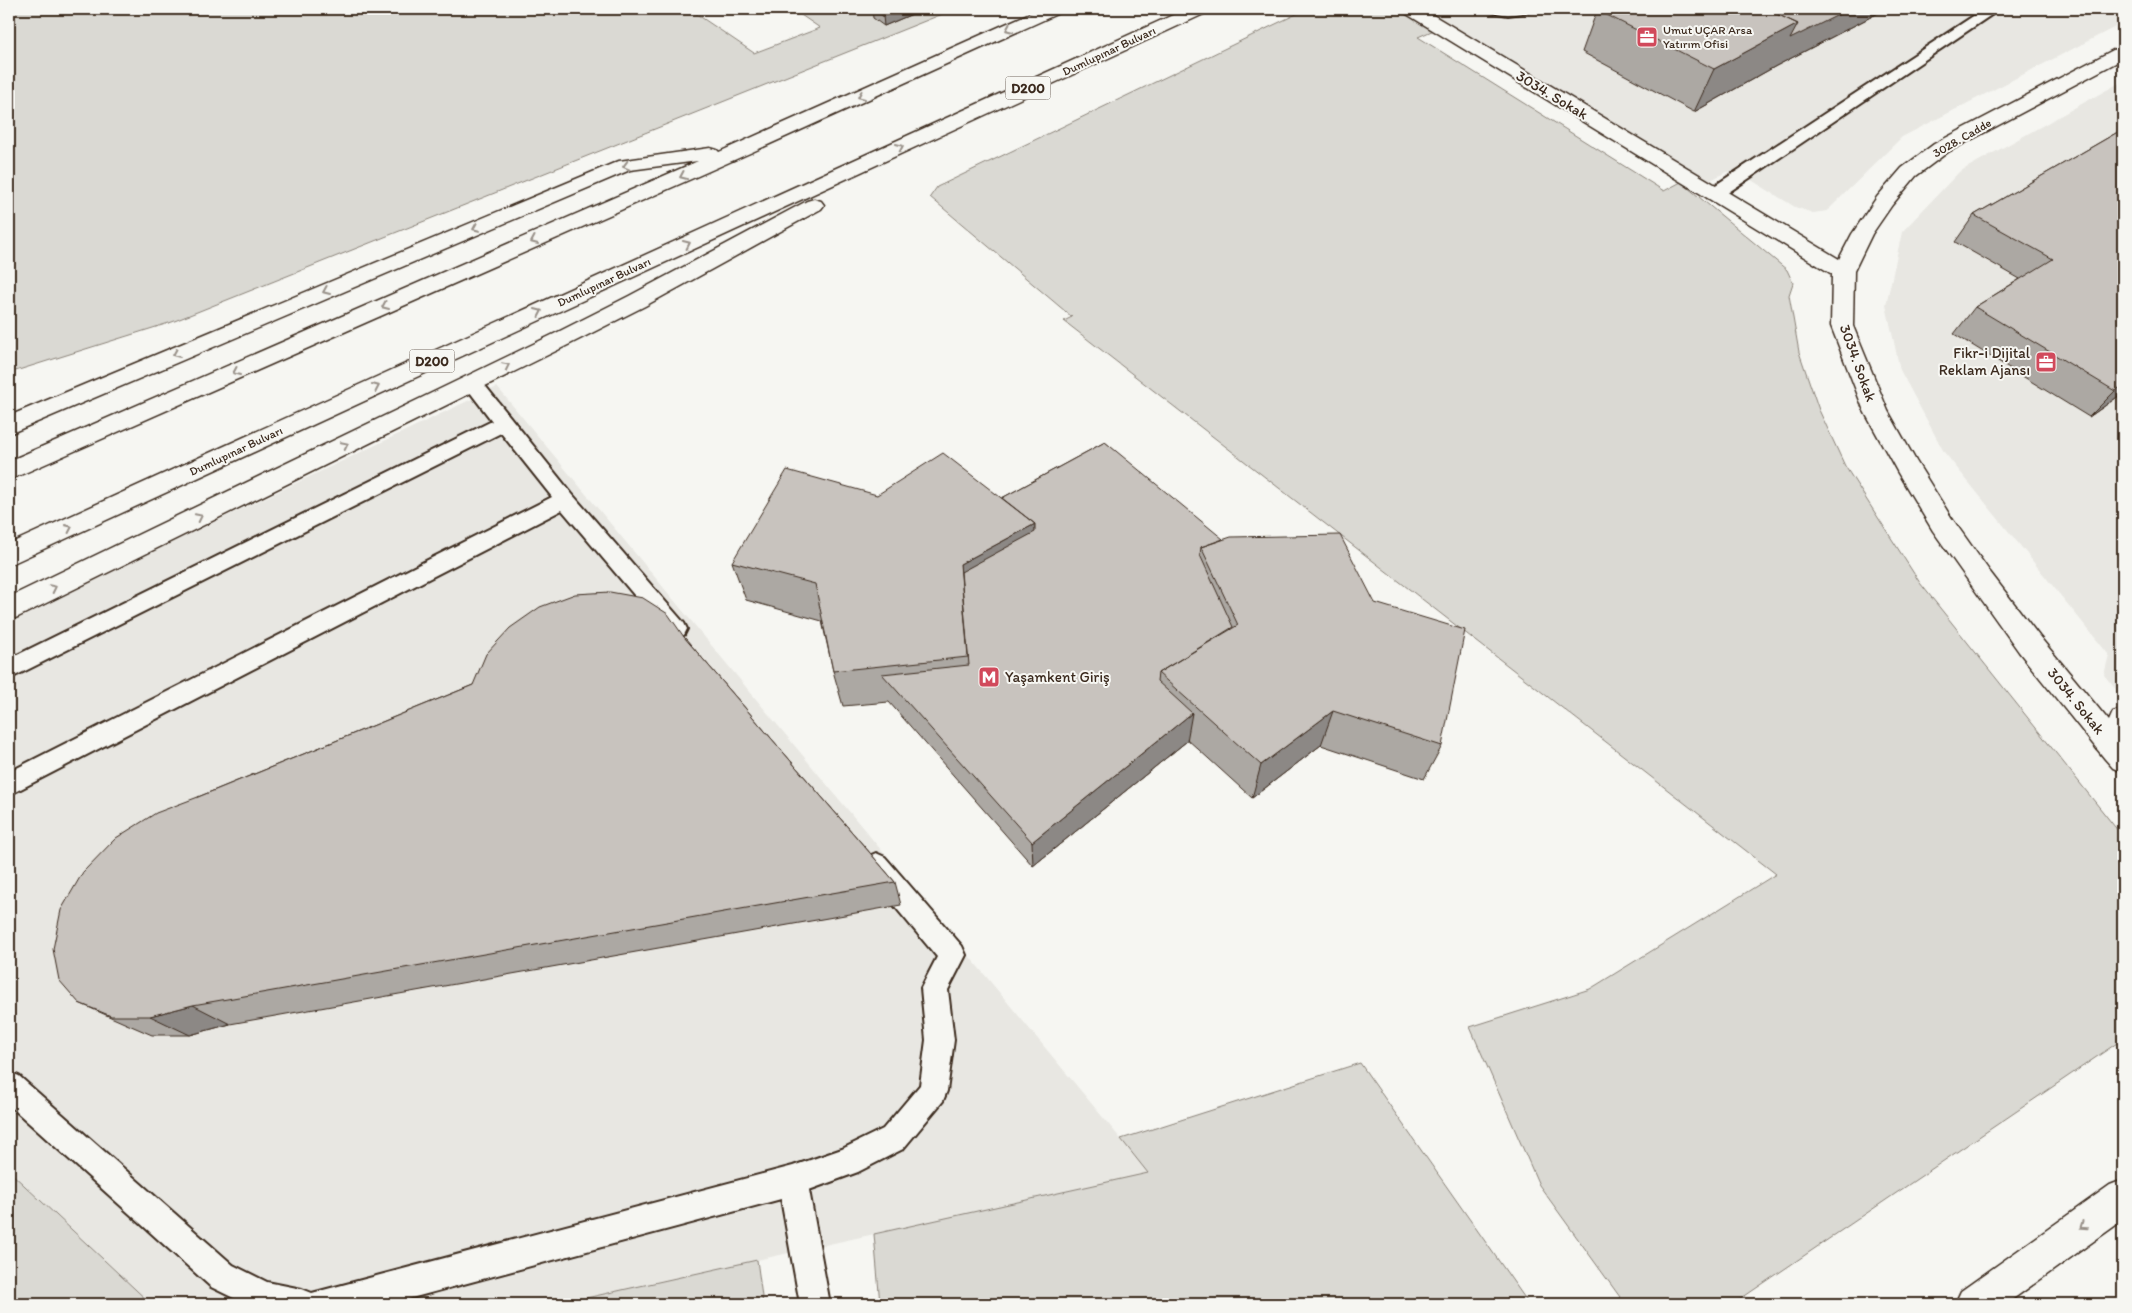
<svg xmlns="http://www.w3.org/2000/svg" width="2132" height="1313" font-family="Itim,sans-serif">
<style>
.built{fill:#e8e7e2}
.green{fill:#dad9d3;stroke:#8a8278}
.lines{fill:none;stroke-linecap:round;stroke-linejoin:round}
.lane-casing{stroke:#3b2a1e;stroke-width:4}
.street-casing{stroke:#3b2a1e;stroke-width:3}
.secondary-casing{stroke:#3b2a1e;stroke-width:3}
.highway-casing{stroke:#3b2a1e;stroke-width:3}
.lane{fill:#f6f6f2;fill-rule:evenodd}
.street{fill:#f6f6f2;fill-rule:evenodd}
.secondary{fill:#f6f6f2;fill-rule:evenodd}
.highway{fill:#f6f6f2;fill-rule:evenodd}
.wall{fill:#aca8a3;stroke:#3b2a1e}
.shaded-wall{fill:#8c8885;stroke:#3b2a1e}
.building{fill:#c8c3be;stroke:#3b2a1e}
.oneway{stroke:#989088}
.labels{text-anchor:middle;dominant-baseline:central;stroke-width:4;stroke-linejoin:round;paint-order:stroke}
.far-poi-label{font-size:12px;fill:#3b2a1e;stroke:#f6f6f2;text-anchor:start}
.far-street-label{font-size:12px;fill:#3b2a1e;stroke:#f6f6f2}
.shield{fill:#f6f6f2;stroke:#73675e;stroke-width:1}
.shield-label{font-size:14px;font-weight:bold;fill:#3b2a1e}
.street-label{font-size:15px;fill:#3b2a1e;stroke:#f6f6f2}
.poi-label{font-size:15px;fill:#3b2a1e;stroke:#f6f6f2;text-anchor:end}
</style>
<rect width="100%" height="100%" fill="#f6f6f2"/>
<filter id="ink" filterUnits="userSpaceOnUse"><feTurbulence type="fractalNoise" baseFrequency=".02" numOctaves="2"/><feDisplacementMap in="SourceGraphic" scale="10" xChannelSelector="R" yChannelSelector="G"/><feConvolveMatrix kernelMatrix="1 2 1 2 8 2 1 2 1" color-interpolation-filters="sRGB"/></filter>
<g filter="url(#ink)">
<path class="built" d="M1398,9H2123V23L1902,137L1827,211L1813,213L1795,207L1740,173L1726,172L1692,190L1681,182Z
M2123,81V698L2104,675L2109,655L1944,452L1900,370L1886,305L1902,232L1959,172Z
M497,387L503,394L1149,1173L559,1304H151L9,1171V620Z"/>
<path class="green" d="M9,9H689L754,53L820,28L798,13L810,9H955L172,322L9,373Z
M1307,9H1398L1434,30L1418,37L1664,191L1681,182L1787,270L1793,283L1789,295L1799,352L1819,410L1845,466L1920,583L2123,837V1039L1733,1304H1625L1539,1185L1470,1027L1590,989L1776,874L1064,321L1072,317L930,197L937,187Z
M1360,1063L1529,1304H880L874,1234L1148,1173L1121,1139Z
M9,1171L151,1304H9Z
M757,1260L763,1304H559Z"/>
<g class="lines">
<g class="lane-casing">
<path id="lane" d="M1490,9H1531L1529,12L1508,15L1492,12Z
M1984,9H2000L1720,198H1708L1706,194L1708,190Z
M472,376L479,378L572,494L684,623L687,629L684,635L676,638L668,635L562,510L9,795V772L552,497L501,433L9,679V659L492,421L463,383L465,378Z
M876,853L885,857L962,946L966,955L948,990L954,1040L947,1091L943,1101L903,1149L858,1172L809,1190L830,1304H800L781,1199L389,1304H246L211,1287L9,1105V1072L19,1076L233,1265L267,1282L302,1289L312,1293L793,1166L842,1149L883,1129L920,1085L926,1040L921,988L937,957L867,873L863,865L867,857Z"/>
</g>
<g class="street-casing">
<path id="street" d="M1402,9H1423L1839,259L1852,234L1877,197L1902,168L1934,144L2117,48L2123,47V59L1948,152L1916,176L1892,205L1872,234L1854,271L1853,326L1888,411L1916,461L1951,517L1990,572L2039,636L2109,721L2113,712L2123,709V772L2113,768L2105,759L2019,652L1972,586L1933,531L1898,473L1864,411L1831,326L1832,274L1405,13Z"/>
</g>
<g class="secondary-casing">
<path id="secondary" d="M2123,1180V1220L2006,1304H1955L1961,1291L2110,1185Z"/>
</g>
<g class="highway-casing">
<path id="highway" d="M1039,9H1062L1059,13L750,153L9,480V461L698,161L630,170L9,434V416L619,161L710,148L717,150L719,152Z
M1186,9H1209L1206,13L9,565V544Z
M814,199L821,201L824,205L821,209L645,306L570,344L18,617L9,620V597L554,334L629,296L807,201Z"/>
</g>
<use href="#lane" class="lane"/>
<use href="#street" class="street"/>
<use href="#secondary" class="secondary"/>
<use href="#highway" class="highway"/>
</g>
<path class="wall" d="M872,9H924L884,26L873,18Z
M1600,9H1886L1776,66L1694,112L1582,52L1597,10Z
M2123,129V393L2089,417L1954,334L1975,307L2020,279L1955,242L1974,215Z
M1105,442L1442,746L1424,779L1321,745L1252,798L1187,739V741L1033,866L889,702L843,706L833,671L822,621L746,600L732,562L877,495L1002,498Z
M684,637L895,882L901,905L230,1024L190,1035H152L122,1022L79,1003L198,797L473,685Z"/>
<path class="shaded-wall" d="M901,9H924L884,26L883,16Z
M1850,9H1886L1776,66L1694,112L1714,69L1798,24Z
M2123,385V393L2089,417L2115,391Z
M1035,524L1036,563L972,693L960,564Z
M1333,711L1321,745L1252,798L1261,765Z
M1192,713L1187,741L1033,866L1032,842Z
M193,1005L230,1024L190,1035L150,1016Z"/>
<path class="building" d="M872,9H901L883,16Z
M1600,9H1766L1798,24L1714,69L1597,10Z
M1766,9H1850L1790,39L1798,24Z
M2123,129V385L2115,391L1975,307L2053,259L1974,215Z
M1105,442L1223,539L1201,547L1200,555L1233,627L1158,673L1157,681L1192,713L1032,842L882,674L969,665L961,572L1035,532V524L1002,498Z
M943,453L1035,524L960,564L968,657L833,671L815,584L732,562L787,470L877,495Z
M1340,535L1375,603L1465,630L1442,746L1333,711L1261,765L1158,673L1238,625L1201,547L1231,537Z
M610,592L643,598L668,614L684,637L895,882L193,1005L150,1016H111L79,1003L59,980L53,949L61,910L83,872L116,838L156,813L198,797L473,685L486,654L510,628L540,607L575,594Z"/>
<defs><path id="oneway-chevron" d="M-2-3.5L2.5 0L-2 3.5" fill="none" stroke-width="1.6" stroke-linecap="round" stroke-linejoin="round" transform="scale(1.25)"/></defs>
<g class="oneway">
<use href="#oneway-chevron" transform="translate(1009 29) rotate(156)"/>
<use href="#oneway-chevron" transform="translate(861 96) rotate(156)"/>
<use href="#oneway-chevron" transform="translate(900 147) rotate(-25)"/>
<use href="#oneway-chevron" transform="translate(626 166) rotate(165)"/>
<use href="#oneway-chevron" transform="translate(683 176) rotate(156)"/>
<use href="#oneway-chevron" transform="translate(476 228) rotate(157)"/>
<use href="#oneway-chevron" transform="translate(534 241) rotate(156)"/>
<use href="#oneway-chevron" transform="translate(687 244) rotate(-25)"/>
<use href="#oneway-chevron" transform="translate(326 291) rotate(157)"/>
<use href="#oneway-chevron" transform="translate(385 306) rotate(156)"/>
<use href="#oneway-chevron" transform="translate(539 312) rotate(-25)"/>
<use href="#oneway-chevron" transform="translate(176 354) rotate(157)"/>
<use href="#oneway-chevron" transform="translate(506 366) rotate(-26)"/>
<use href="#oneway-chevron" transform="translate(236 372) rotate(156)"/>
<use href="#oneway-chevron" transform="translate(376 387) rotate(-25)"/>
<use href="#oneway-chevron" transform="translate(345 445) rotate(-26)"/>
<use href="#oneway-chevron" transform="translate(199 517) rotate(-26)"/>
<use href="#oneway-chevron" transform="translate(69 528) rotate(-25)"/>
<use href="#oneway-chevron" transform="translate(53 588) rotate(-26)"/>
<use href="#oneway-chevron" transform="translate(2083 1226) rotate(145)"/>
</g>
</g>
<defs>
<g id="office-square" transform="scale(1.125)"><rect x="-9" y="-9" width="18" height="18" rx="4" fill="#d1495b" stroke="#f6f6f2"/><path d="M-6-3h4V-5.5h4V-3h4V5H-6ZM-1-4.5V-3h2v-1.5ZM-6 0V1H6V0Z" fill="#fff"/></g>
<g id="metro-square" transform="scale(1.125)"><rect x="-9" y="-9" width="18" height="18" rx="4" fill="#d1495b" stroke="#f6f6f2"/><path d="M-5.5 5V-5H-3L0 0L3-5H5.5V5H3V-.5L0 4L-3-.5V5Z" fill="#fff"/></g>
</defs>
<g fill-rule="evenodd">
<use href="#office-square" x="1647" y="37"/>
<use href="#office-square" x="2046" y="362"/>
<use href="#metro-square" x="989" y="677"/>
</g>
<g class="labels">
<g class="far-poi-label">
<text x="1663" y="30">Umut UÇAR Arsa<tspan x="1663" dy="14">Yatırım Ofisi</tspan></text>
</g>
<g class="far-street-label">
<text transform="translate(1109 51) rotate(-25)">Dumlupınar Bulvarı</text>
<text transform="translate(1962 138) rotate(-30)">3028. Cadde</text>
<text transform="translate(604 282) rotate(-25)">Dumlupınar Bulvarı</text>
<text transform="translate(236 451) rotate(-25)">Dumlupınar Bulvarı</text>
</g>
<g class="shield">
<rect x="1005.5" y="76.5" width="45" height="23" rx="4"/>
<rect x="409.5" y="349.5" width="45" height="23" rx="4"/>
</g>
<g class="shield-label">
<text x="1028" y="88">D200</text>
<text x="432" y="361">D200</text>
</g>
<g class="street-label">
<text transform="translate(1552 95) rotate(31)">3034. Sokak</text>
<text transform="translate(1858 363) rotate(70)">3034. Sokak</text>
<text transform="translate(2076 701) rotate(51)">3034. Sokak</text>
</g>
<g class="poi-label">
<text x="2030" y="353">Fikr-i Dijital<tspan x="2030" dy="17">Reklam Ajansı</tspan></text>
<text x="1005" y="677" text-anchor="start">Yaşamkent Giriş</text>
</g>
</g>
<rect width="2132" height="1313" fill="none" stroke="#f6f6f2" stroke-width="30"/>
<rect x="15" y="15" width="2102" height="1283" fill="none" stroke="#3b2a1e" stroke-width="2" filter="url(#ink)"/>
</svg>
